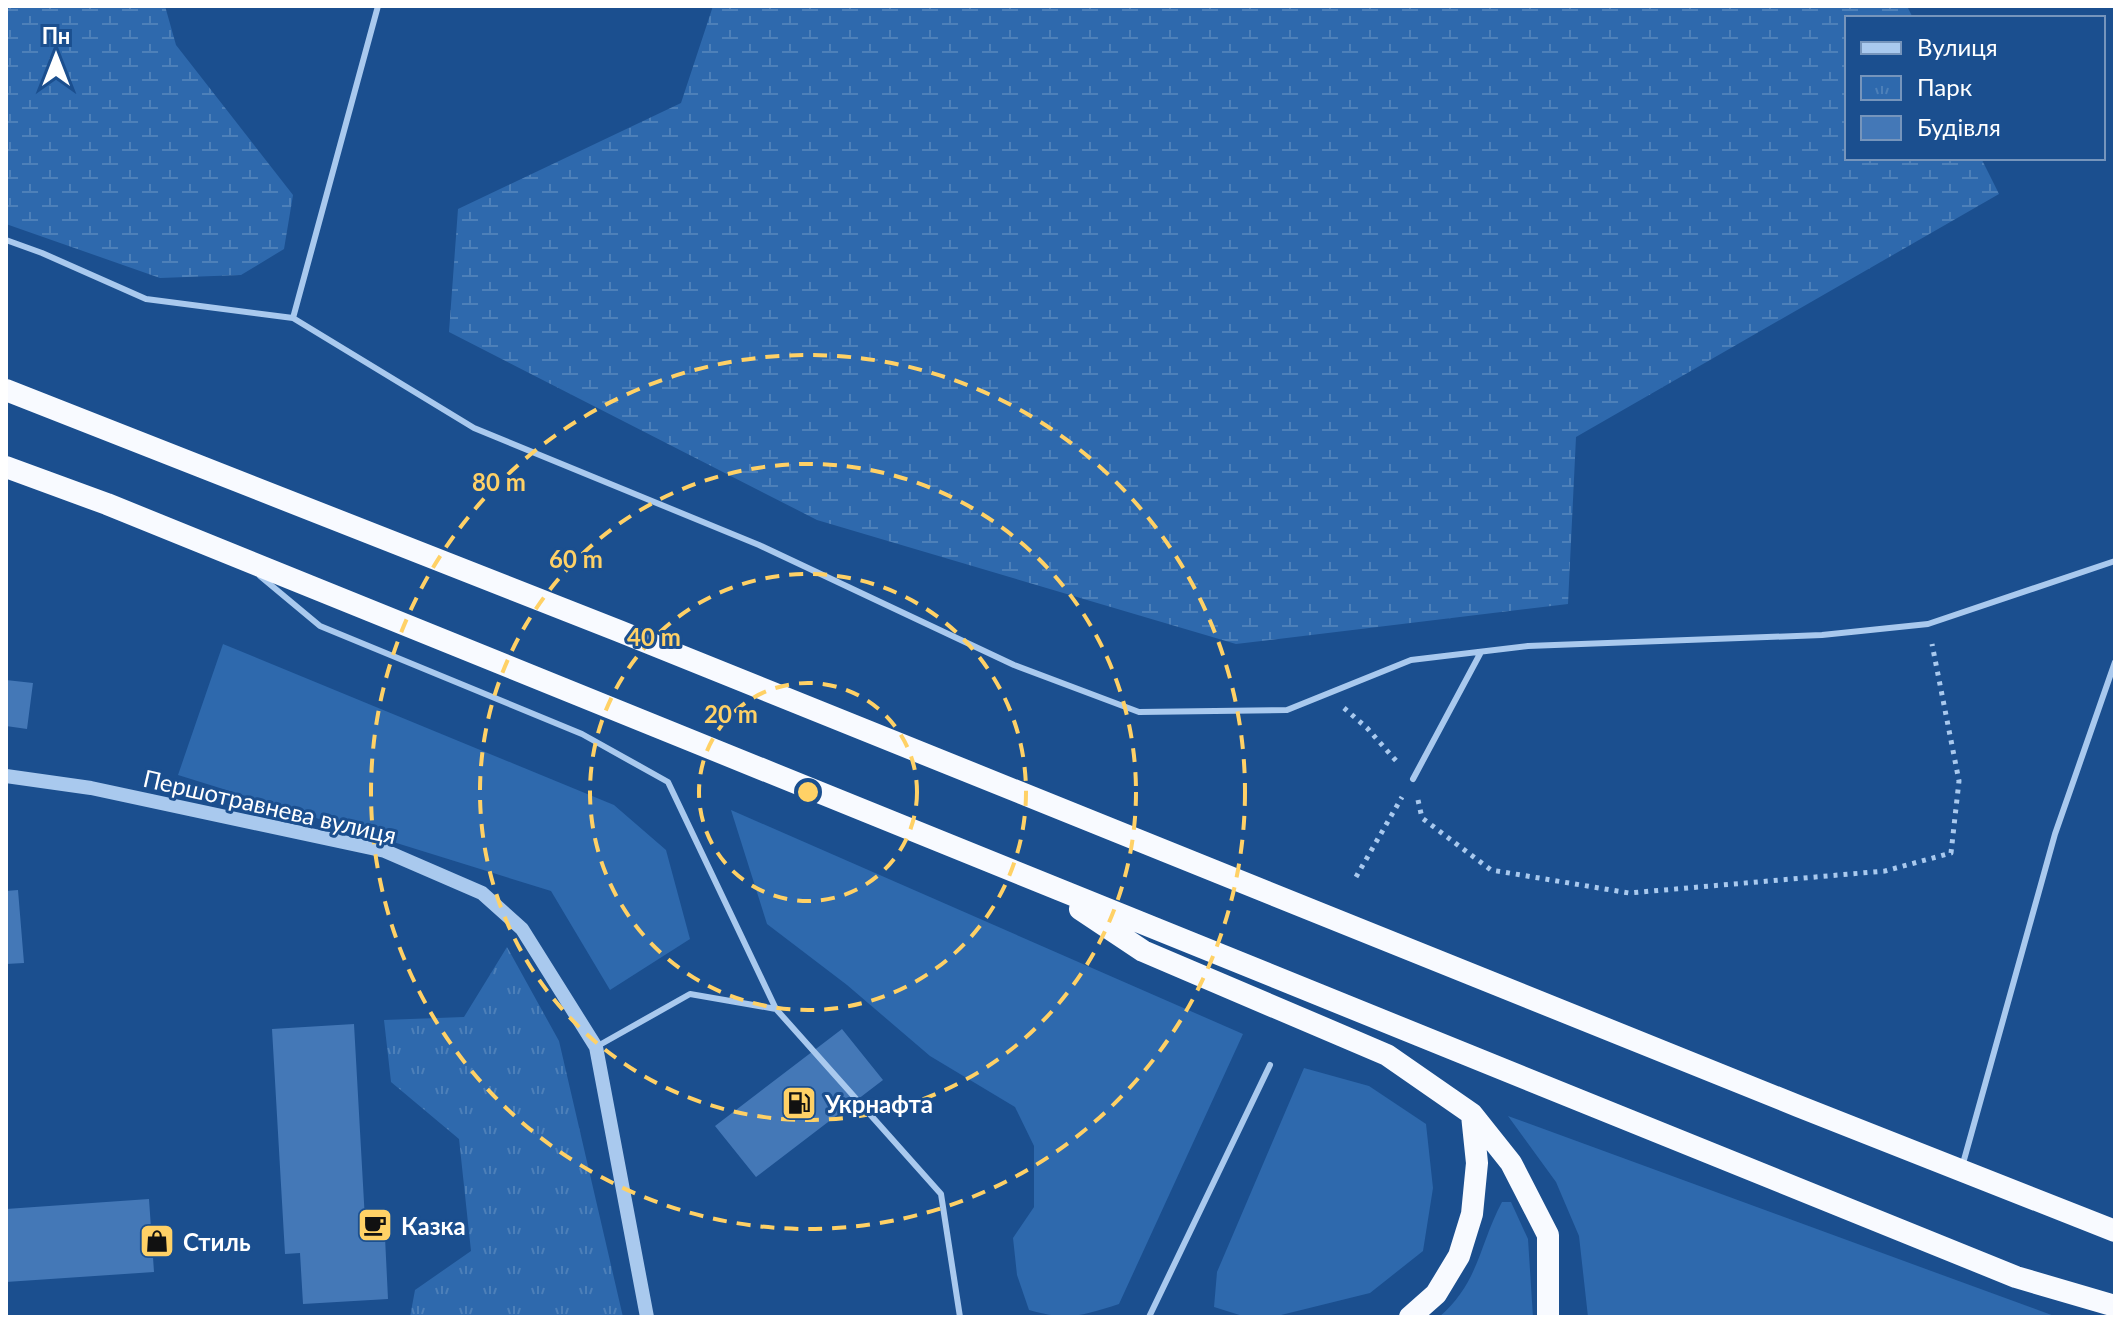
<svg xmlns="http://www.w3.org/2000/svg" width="2121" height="1323" font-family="Lato,sans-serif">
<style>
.grass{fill:#2e69ad}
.wetland{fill:url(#wetland-marsh)}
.park{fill:url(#park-tufts)}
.building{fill:#4478b7}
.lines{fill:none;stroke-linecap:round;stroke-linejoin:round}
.path{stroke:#a9c9ee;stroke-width:5;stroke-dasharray:4 6;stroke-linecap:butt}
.service{stroke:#a9c9ee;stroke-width:6}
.tertiary{stroke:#a9c9ee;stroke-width:14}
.trunk{stroke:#f8faff;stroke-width:22}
.ring{fill:none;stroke:#ffd166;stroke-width:4;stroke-dasharray:14 10}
.labels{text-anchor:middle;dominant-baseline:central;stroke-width:6;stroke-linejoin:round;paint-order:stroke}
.street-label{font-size:24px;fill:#fff;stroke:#1b4f8f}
.poi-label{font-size:24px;font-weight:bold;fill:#fff;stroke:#1b4f8f;text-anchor:start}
.centre{fill:#ffd166;stroke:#1b4f8f;stroke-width:4}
.ring-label{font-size:24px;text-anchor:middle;font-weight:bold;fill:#ffd166;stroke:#1b4f8f;stroke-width:6;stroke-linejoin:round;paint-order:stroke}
</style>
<defs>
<pattern id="wetland-marsh" width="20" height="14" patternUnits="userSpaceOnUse" patternTransform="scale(2)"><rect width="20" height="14" fill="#2e69ad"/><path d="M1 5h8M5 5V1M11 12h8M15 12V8" fill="none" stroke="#4d80b9"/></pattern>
<pattern id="park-tufts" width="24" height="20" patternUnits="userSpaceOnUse" patternTransform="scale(2)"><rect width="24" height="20" fill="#2e69ad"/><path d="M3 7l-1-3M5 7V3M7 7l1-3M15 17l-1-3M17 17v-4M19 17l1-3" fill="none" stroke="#4d80b9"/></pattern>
</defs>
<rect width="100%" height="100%" fill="#1b4f8f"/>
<path class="grass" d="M223,644L614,805L666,850L690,939L610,990L551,891L178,775Z
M731,810L1243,1034L1119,1304C1081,1316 1068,1321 1029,1310L1017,1275L1013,1238L1034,1207V1146L1015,1107L930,1056L847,985L767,924Z
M1304,1068L1369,1086L1426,1124L1433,1188L1423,1251L1370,1293L1273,1317H1246L1214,1307L1217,1272Z
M1508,1116L2057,1317H1588L1579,1236L1556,1182Z
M1502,1202H1511L1528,1239L1533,1317H1439C1479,1283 1479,1245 1502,1202Z"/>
<path class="wetland" d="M6,6H165L176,45L293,195L284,249L241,275L160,278L6,224Z
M713,6H1907L1913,18H1847V158H1981L1999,194L1576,437L1568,604L1236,644L817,520L449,332L458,209L681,103Z"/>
<path class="park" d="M507,947L559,1041L623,1317H410L415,1290L471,1251L459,1139L391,1082L384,1020L464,1017Z"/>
<path class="building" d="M6,680L33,683L27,729L6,726Z
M18,890L24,963L6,964V891Z
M354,1024L366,1238L385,1237L388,1299L303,1304L300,1253L285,1254L272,1029Z
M842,1029L883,1080L756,1177L715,1126Z
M149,1199L154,1272L6,1282V1209Z"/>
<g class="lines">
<path class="path" d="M1344,708L1367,728L1399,764
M1418,800L1422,818L1491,870L1629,893L1885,871L1951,853L1959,781L1932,644
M1356,877L1402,797"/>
<path class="service" d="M6,240L42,253L146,299L293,318L474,428L759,545L1014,665L1139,712L1287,710L1411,660L1528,646L1822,635L1928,624L2115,561
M293,318L378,6
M260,576L320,626L582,734L668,782L776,1009L941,1194L960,1317
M1413,779L1481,652
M596,1047L690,994L776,1009
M1962,1167L2055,834L2115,662
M1149,1317L1270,1065"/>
<path class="tertiary" d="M6,776L91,788L385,851L482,893L522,929L596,1047L647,1317"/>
<path class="trunk" d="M6,390L619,631L1798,1106L2115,1231
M6,467L107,504L2016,1277L2115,1306
M1080,909L1143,951L1387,1055L1472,1114L1511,1163L1548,1235V1317
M1410,1317L1436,1294L1459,1256L1472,1214L1477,1163L1472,1115"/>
</g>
<g class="ring">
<circle cx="808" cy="792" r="109"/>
<circle cx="808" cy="792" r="218"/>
<circle cx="808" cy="792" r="328"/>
<circle cx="808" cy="792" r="437"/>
</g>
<defs>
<g id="fuel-square" transform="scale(1.8)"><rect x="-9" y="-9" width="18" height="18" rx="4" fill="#ffd166" stroke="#1b4f8f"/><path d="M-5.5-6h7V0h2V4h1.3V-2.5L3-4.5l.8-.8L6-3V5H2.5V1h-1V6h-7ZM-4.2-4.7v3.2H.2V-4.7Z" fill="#111"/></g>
<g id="cafe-square" transform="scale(1.8)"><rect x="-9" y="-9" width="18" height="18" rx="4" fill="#ffd166" stroke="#1b4f8f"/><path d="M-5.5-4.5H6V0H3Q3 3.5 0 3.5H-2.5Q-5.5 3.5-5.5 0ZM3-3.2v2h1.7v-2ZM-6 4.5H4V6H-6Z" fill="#111"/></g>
<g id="shop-square" transform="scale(1.8)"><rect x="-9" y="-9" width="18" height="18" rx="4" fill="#ffd166" stroke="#1b4f8f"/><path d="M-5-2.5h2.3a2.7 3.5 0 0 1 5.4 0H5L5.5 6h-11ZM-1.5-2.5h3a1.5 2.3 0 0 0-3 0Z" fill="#111"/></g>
</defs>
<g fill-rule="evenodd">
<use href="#fuel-square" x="799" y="1103"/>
<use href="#cafe-square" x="375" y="1225"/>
<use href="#shop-square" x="157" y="1241"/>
</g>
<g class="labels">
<g class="street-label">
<text transform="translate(270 806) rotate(13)">Першотравнева вулиця</text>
</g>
<g class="poi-label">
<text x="825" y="1103">Укрнафта</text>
<text x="401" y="1225">Казка</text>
<text x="183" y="1241">Стиль</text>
</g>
</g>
<circle cx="808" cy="792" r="12" class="centre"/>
<g class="ring-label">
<text x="499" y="491">80 m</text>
<text x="576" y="568">60 m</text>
<text x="654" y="646">40 m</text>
<text x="731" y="723">20 m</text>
</g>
<rect width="2121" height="1323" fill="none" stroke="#ffffff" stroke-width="16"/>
<rect x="1845" y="16" width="260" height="144" fill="#1b4f8f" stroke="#7695bc" stroke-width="2"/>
<rect x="1861" y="42" width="40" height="12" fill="#a9c9ee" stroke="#7695bc" stroke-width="2"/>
<text x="1917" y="56" font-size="24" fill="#ffffff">Вулиця</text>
<rect x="1861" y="76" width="40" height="24" fill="url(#park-tufts)" stroke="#7695bc" stroke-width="2"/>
<text x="1917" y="96" font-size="24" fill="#ffffff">Парк</text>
<rect x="1861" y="116" width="40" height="24" fill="#4478b7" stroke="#7695bc" stroke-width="2"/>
<text x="1917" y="136" font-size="24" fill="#ffffff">Будівля</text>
<g transform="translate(56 56)" stroke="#1b4f8f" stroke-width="6" paint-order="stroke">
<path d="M0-6L14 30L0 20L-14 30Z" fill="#ffffff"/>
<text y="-12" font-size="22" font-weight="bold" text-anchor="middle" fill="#ffffff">Пн</text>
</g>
</svg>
